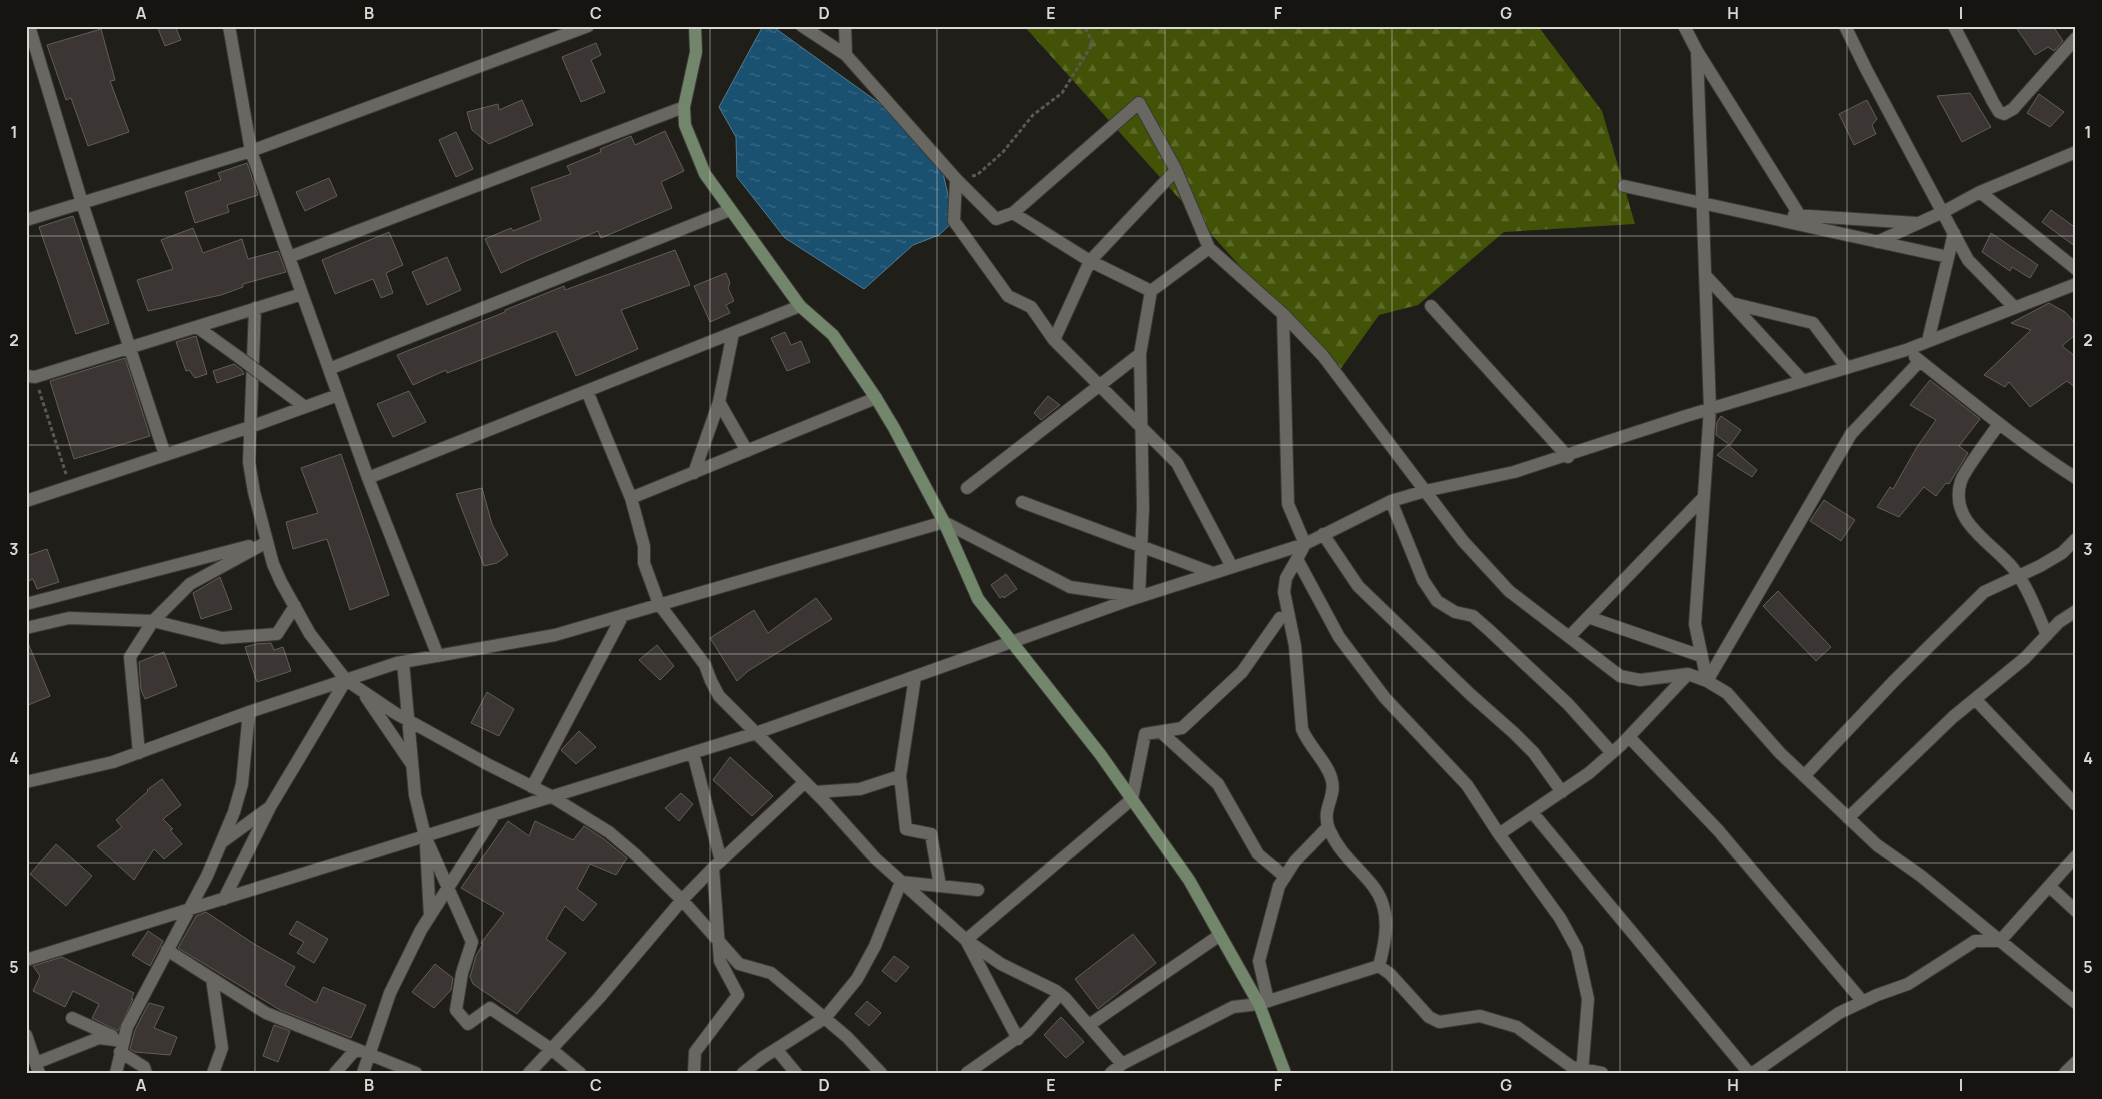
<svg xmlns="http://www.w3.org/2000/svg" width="2102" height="1099" font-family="Manrope,sans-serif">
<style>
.forest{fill:url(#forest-firs)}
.water{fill:url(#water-ripples);stroke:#547a8e}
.building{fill:#3b3533;stroke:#635c5a}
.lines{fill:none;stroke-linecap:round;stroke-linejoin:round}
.street-casing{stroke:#3b3a36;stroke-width:14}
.secondary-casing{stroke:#3b3a36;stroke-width:14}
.path{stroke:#5a5954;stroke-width:3;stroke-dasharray:4 2.5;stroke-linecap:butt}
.street{stroke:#686761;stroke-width:12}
.secondary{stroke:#72866c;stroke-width:12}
.street-bridge-casing{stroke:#3b3a36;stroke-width:14;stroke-linecap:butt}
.street-bridge{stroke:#686761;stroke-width:12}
.grid{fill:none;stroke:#dad9d5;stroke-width:1;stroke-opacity:0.55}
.neatline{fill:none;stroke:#dad9d5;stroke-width:2}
.grid-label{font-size:16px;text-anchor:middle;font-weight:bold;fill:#dad9d5}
</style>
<defs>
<pattern id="forest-firs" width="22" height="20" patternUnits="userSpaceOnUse" patternTransform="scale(1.25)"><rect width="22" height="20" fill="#425206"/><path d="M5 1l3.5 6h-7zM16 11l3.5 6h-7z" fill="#5d6a29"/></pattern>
<pattern id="water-ripples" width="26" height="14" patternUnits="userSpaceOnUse" patternTransform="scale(1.25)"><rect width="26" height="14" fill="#1a5170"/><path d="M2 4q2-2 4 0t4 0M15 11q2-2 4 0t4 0" fill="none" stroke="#3b6984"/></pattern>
</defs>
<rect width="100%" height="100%" fill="#1f1e19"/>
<path class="forest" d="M1024,26H1538L1602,111L1635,224L1504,232L1418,305L1379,315L1337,374Z"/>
<path class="water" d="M763,26H772L904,121L940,160L954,221L939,235L913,245L864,289L785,238L737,177L736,137L719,107Z"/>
<path class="building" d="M157,26H175L181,40L165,46Z
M2015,26H2053L2063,41L2054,51L2048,47L2035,55Z
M101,29L115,80L110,81L129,132L88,146L71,98L66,100L47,45Z
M596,43L601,55L591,60L605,92L581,102L562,57Z
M1970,93L1991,127L1962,142L1937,96Z
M2039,94L2064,112L2050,127L2027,113Z
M522,100L533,125L489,144L472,130L467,112L498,104L499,110Z
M1867,100L1877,119L1872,125L1876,134L1854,145L1839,114Z
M665,131L684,171L661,182L672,208L601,238L598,231L526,261L501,273L485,239L511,228L513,231L541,220L531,188L571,174L567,166L601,152L600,149L631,136L635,145Z
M456,132L473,169L456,177L439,140Z
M247,163L258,195L227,205L229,212L195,223L185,192L221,180L218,173Z
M329,178L337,196L305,211L296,192Z
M2051,210L2076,228V247L2042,222Z
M73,216L109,323L76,334L39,227Z
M193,228L203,253L242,239L248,259L278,251L286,272L243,284V287L221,295L148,311L137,280L173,269L161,240Z
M389,232L403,265L386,273L393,293L381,298L373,279L335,294L322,260Z
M1991,233L2038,265L2030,278L2012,267L2010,271L1982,252Z
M675,250L690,285L621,310L638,349L576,376L556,331L447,373L446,370L413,385L397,355L505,312V310L564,286L565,290Z
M447,257L461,290L427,305L412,272Z
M726,273L730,283L728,288L734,301L726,305L730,313L710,322L694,286Z
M2049,303L2065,312L2076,324V334L2062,346L2076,357V388L2067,381L2030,407L2009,382L2005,387L1984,375L2031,330L2011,323Z
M785,332L791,345L801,341L810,362L787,371L771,338Z
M196,336L207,374L195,378L189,370L186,371L176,342Z
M125,358L150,436L74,459L50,381Z
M234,364L242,370L244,374L217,383L213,371Z
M1930,380L1980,419L1959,446L1968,453L1949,484L1946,483L1936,496L1924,487L1899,517L1877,507L1890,487L1893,489L1917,447L1936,420L1910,405Z
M409,391L426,422L393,437L377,404Z
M1048,396L1060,405L1041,420L1034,413Z
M1721,416L1741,430L1730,445L1716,435L1717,422Z
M1728,445L1757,470L1752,477L1717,455Z
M341,454L389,595L350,610L327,539L293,549L286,522L318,513L301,468Z
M482,488L492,524L508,555L497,563L484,566L456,494Z
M1824,500L1855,520L1841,541L1810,521Z
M47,549L59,582L37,589L33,579L26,582V556Z
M1006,574L1017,589L1004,598L1003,596L1000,598L991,585Z
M220,577L232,609L201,619L193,593Z
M1778,591L1831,647L1816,661L1763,606Z
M816,598L832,619L748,671L737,681L710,638L754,610L768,633Z
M26,638L50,696L26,706Z
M271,643L274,650L283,647L291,671L257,682L245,647L256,644Z
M657,645L674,666L660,680L639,660Z
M164,652L177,686L145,699L141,690L139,662Z
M487,692L514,709L499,736L471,723Z
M579,731L596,747L576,764L561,750Z
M730,757L773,796L752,816L713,780Z
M162,779L181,805L163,819L173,829L170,830L182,844L164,859L154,849L134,880L97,846L122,827L116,820L148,791L147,790Z
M681,793L693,804L679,821L665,808Z
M508,821L529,836L535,821L573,840L584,826L604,839L627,858L616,875L590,864L577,889L597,904L583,921L565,906L546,939L566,953L517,1014L473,984L470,977L476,956L483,944L481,943L504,913L461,888Z
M56,844L92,876L66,906L30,874Z
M206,912L254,944L295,967L285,985L316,1003L323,987L366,1005L351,1038L280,1010L178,948L196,916Z
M297,921L328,939L314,963L297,953L304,942L289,934Z
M148,931L163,941L150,966L132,955Z
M1133,934L1156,963L1098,1009L1075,979Z
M894,956L909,967L896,982L882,971Z
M62,957L134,993L131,999H133L118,1031L92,1018L99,1004L73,991L65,1007L33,991L40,976L33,966Z
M435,964L453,978L451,990L434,1008L412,992Z
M867,1001L881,1013L869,1026L855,1014Z
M149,1003L164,1007L154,1028L177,1037L170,1055L135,1052L130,1049L135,1030Z
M1061,1017L1084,1042L1066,1058L1044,1035Z
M274,1025L290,1031L278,1062L263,1056Z"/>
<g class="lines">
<g class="street-casing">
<path id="street" d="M29,26L82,203L165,455
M229,26L251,151L368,478L438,656
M802,26L846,55L956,179
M845,26L846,55
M1684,26L1697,51L1710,409L1695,624L1707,681
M1845,26L1866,69L1968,260L2014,307
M1954,26L1993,102L1999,112L2004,114L2013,109L2076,38
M1697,51L1800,216
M1176,170L1090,261L1054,340L1177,463L1232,567
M1624,186L1948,257
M1980,192L2076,269
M1013,213L1090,261L1151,291
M1794,215L1916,223
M26,220L251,151L588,26
M1877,242L1943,212L1980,192L2076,152
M289,257L684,107
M1705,275L1803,381
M1731,303L1813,323L1847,368
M1431,306L1568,457
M255,308L249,462L254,492L273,564L281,582L310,634L346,680L395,713L487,764L549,795L609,832L635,854L682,900L739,964L771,973L847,1037L881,1073
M197,327L240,358
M733,333L719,402L747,451
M1054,340L1031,307L1008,296L954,221L956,179L996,219L1013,213L1139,103L1176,170L1209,248L1283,314
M1928,341L1954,233
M1915,357C1968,399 2019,442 2076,478
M329,369L730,210
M26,376L35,377L302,294
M265,377L305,407
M587,391L631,498L644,546V563L659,604L705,665L711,681L719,696L824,801L876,859L966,940L1001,964L1056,991L1065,998L1122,1064
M1999,424C1990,437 1965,469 1961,481C1948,521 1991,542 2012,567C2028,586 2037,613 2047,635
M694,473L719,402
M368,478L800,306
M967,488L1140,354
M631,498L876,398
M26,501L250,427L338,395
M1391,501L1423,580L1437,601L1455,612L1473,616L1489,630L1568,704L1612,753
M1022,502L1213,573
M1323,534L1358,586L1471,695L1514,733L1534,753L1562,792
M1297,559L1286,578L1284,592L1295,646L1302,729C1309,747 1329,764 1332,781C1336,798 1321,809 1329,829C1339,853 1358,867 1373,886C1392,910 1386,940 1379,966
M26,604L249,546
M1588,617L1701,656
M26,628L69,618L153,621L222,638L277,634L295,606
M1569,637L1704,497
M403,662L415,795L425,836L472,942L462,973L456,1010L468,1024L490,1008L551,1049L580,1073
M1707,681L1851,434L1920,361
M366,697L411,763
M1975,699L2076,805
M1161,732L1218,784L1258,854L1285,877
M1629,737L1718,830L1863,1002
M139,753L130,657L153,621L190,584L267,542
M693,753L721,861
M900,776L906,829L931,834L940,886
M1804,776L1894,681L1984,592L2040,566L2062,553L2076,539
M26,782L113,762L249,712L397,663L555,635L944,522L1070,587L1139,597L1143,508L1140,354L1151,291L1209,248
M532,787L623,615
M815,792L860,789L900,776L915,677
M1532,812L1749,1073
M1848,818L1953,717L2025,658L2059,622L2076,611
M1499,834L1589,773L1621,745L1688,674
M222,842L270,807L346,680
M426,846L430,916
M2049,886L2076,911
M224,899L269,809
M167,950L266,1013L416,1073
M26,960L756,733L1129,600L1305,544L1391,501L1425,491L1514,472L1686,416L1906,350L2076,284
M212,979L222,1048L213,1073
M1268,1001L1259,961L1279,886L1295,861L1328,827
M72,1018L112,1036
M1089,1025L1220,935
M26,1035L39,1073
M1018,1039L966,940L1132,799L1145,734L1182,728L1242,672L1280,618
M776,1049L796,1073
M120,1052L144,1067L146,1073
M36,1063L99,1038L123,1041
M116,1073L127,1027L207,876L234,812L242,784L249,712
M335,1073L356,1049
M363,1073L390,993L421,930L495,814
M529,1073L599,998L682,900L713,868L805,782
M694,1073L695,1052L738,995L720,961L713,868
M743,1073L762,1058L825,1018L857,979L875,946L901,882L978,890
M967,1073L1027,1031L1060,994
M1111,1073L1122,1064L1233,1007L1259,1004L1379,966L1390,974L1429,1017L1439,1022L1480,1016L1517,1027L1572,1067L1602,1073
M1582,1073L1588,999L1577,949L1560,918L1499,834L1467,785L1385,698L1339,637L1297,559L1305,544L1288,504L1283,314L1323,356L1463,541L1509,591L1620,676L1640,680L1688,674L1707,681L1727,693L1780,753L1877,845L1921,876L2076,1003
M1753,1073L1839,1013L1877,995L1908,984L1975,941H2000L2076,856
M2065,1073L2076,1062"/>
</g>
<g class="secondary-casing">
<path id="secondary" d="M695,26L696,52L684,107L685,125L705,174L800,306L833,335L876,398L894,428L944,522L978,599L1100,754L1189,880L1259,1004L1285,1073"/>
</g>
<path class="path" d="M972,176L977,175L1003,152L1033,115L1062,93L1093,43L1084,26
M39,390L66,474"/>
<use href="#street" class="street"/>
<use href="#secondary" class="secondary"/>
<g class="street-bridge-casing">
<path id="street-bridge" d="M240,358L265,377"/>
</g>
<use href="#street-bridge" class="street-bridge"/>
</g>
<path class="grid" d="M255,26V1073M482,26V1073M710,26V1073M937,26V1073M1165,26V1073M1392,26V1073M1620,26V1073M1847,26V1073M26,236H2076M26,445H2076M26,654H2076M26,863H2076"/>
<rect width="2102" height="1099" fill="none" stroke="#161410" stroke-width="55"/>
<rect x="28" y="28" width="2046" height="1044" class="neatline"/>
<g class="grid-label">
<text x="141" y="19">A</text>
<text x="369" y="19">B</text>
<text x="596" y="19">C</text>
<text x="824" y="19">D</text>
<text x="1051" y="19">E</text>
<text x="1278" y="19">F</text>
<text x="1506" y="19">G</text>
<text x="1733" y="19">H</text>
<text x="1961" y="19">I</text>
<text x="14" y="138">1</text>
<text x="2088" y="138">1</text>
<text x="14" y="346">2</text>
<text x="2088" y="346">2</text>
<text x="14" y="555">3</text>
<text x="2088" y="555">3</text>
<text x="14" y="764">4</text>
<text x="2088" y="764">4</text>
<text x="14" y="973">5</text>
<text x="2088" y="973">5</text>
<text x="141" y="1091">A</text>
<text x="369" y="1091">B</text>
<text x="596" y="1091">C</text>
<text x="824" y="1091">D</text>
<text x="1051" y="1091">E</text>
<text x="1278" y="1091">F</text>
<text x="1506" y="1091">G</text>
<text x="1733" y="1091">H</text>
<text x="1961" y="1091">I</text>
</g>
</svg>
